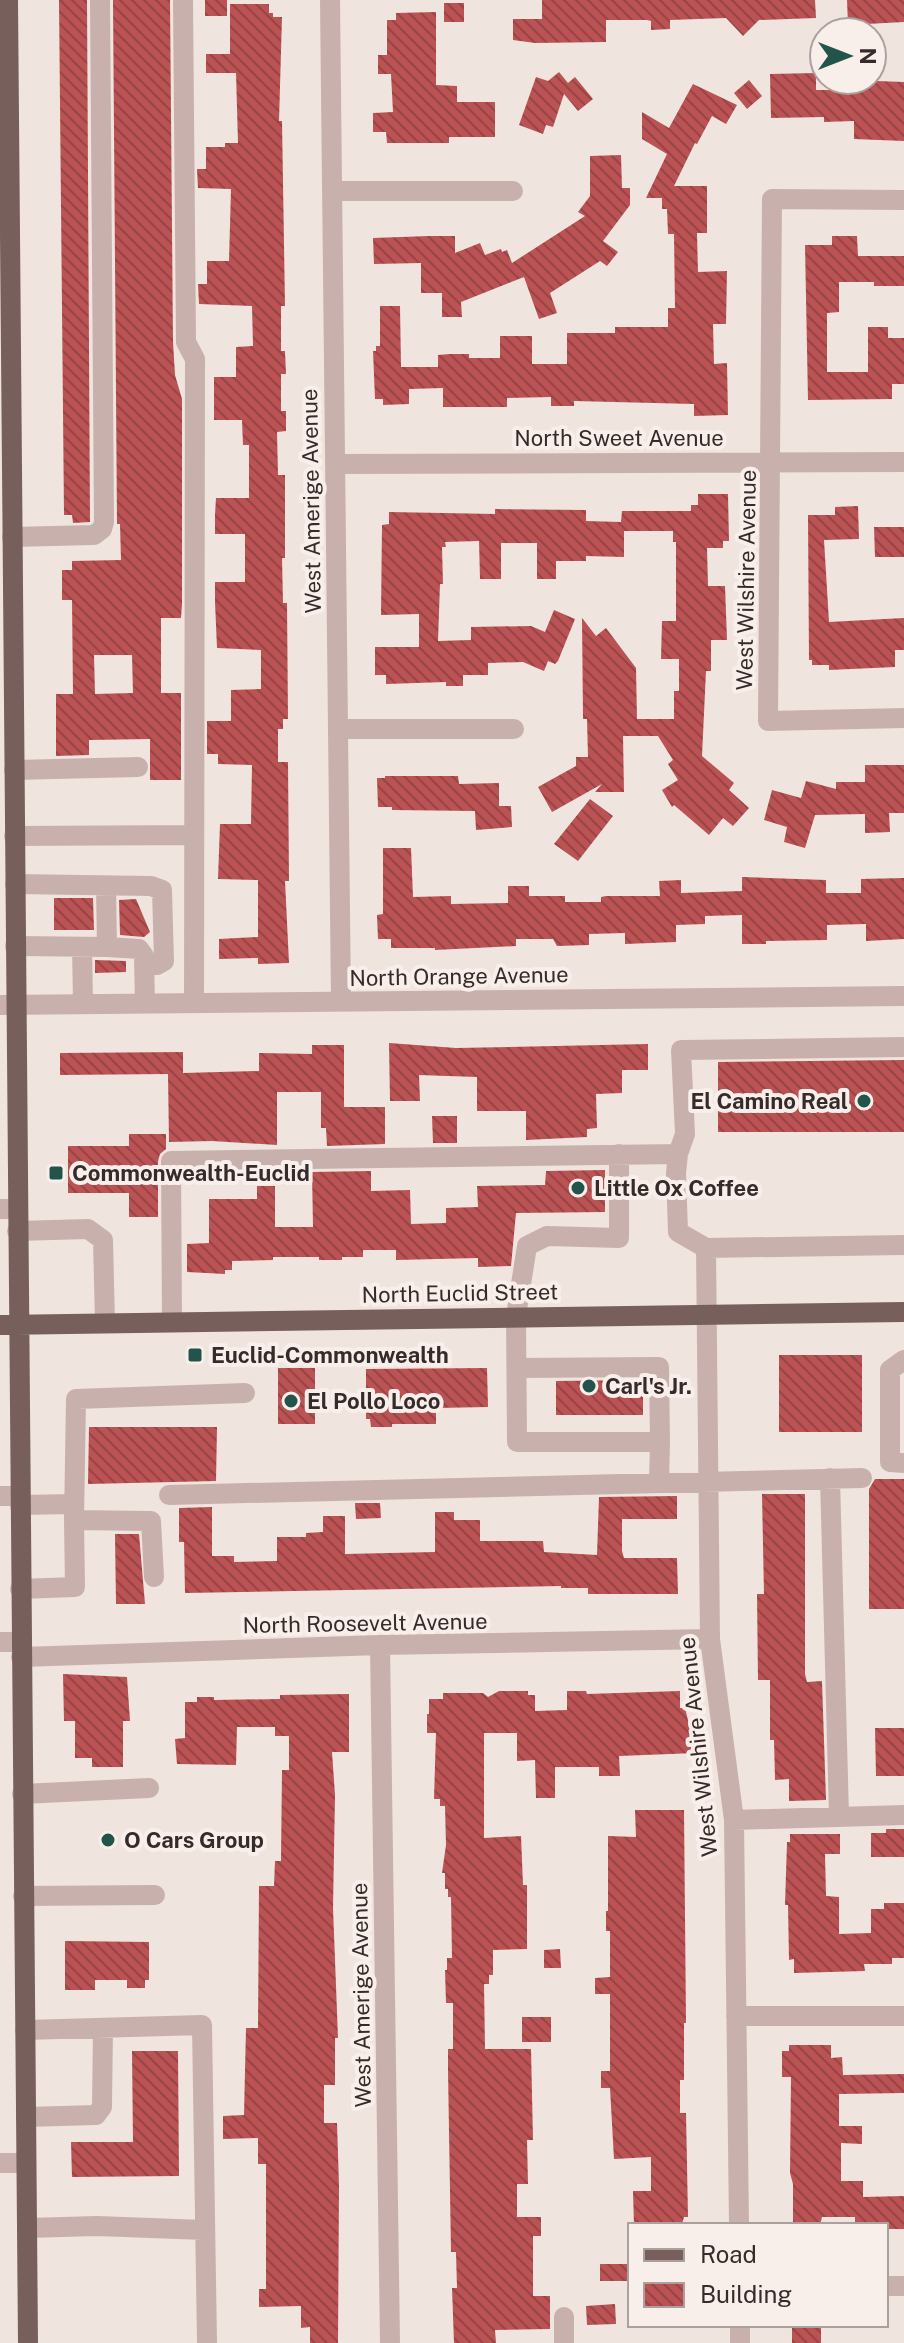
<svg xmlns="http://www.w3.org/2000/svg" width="904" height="2343" font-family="'Public Sans',sans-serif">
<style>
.building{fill:url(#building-back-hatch);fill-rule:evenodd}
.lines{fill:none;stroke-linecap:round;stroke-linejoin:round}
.minor{stroke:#c8b1ac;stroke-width:20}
.major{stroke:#775f5c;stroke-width:20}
.poi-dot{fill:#23544b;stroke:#f8efeb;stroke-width:3}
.labels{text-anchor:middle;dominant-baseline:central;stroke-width:8;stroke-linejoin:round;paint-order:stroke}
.street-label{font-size:22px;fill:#362b2a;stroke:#f8efeb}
.poi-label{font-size:22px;font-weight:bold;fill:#362b2a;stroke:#f8efeb;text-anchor:start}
</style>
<defs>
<pattern id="building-back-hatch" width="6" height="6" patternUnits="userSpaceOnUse" patternTransform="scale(2)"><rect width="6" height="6" fill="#bb5253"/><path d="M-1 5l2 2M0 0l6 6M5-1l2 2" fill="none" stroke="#994445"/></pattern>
</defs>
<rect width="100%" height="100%" fill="#f0e4df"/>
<path class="building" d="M59,0H87L90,522L73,523L72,515H64Z
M113,0H170L173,342L175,375L182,399V604L181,618H161V693H181V780H150V739L89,740V755L56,756V694H73L72,600H62V570H72V561L121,560L120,524H117ZM94,655H132L133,693L95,694Z
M205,0H227V16H205Z
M542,0H815L816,18L759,20L743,36L726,18L670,20V29L651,30V21L647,20H606V42L535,43L513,40V19H542Z
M847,0H904V22L848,25Z
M444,3H464V22H444Z
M230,4H269V13H273V17H282L279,121H282L285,306H281V351H285L286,374H281V411H286V431L277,432L278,475H285V558H282L283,603H287L288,719H283V729H278V762H288L289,881H285L289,963L258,964V958L219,959V939L258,937V880L218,879L220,824H251L252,765L218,764V754H207V721H231V690L261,689V650L217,648L215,602V582H245V534H215V515L216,498H249V445H243L242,420H214V377H236V347L253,346L252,306L199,304L198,284H207V261H229L231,189L198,188L197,169H206V147H225V143H238L236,73H206V54H230Z
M436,12V85L457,86V102H495V137H449V143H387L386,132H373V113L393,112L391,74H378V55H387V20H396V13Z
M559,72L568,83L575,77L593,99L578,111L564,94L553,127L546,125L543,134L519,125L536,77L548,81Z
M816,73V90H850V80L904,82V141L854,139V121L824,122V117L771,118L770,74Z
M749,80L762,96L747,109L734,93Z
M693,84L737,105L726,124L712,116L697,144L695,143L674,186H707V233H697L698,272L727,271L726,324H713L714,364L727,363L728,415L694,416V404L574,401V406H551V397L507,398V407H443V388L409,389V404L383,405V399H375L373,351H376V346H380V306H400L401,367H438V355L450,354H469V358H500V336H532V364H567V333H615V327H668V308H675L674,234H668L667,209H662V198H646L667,154L642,139V112L669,128Z
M621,155L622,188H630V205L603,241L618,252L607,266L600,261L550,293L557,313L539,319L524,277L461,302L462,317H442V293H421V263L374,264L373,238L429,236H455V253L480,243L485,255L501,249L502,252L507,250L512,263L585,216L578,212L590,196V156Z
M832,236H857L858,256H904V286H874V282H839V312L827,313V372H868V327H888V338H904V384H892V399L808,400L805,245H832Z
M698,494H728L729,541H723V548H707L708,586H725L727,640H711V671H706L702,756L734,783L729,790L749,808L733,826L723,818L709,835L674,805L672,807L662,790L678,780L668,764L673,760L658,736H623L624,792H595L602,784L552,812L538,787L576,766V757H588L587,719H583L582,618L596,636L606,628L636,668L637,719H674V691H679V659H661L662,621H676V542H673V531H624V557L586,556V561H556V579H537V543H501V579H480L479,541L445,542L446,547H442L443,584H440L438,641L471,640V627L531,626L545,632L554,610L575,619L558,661L555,664L548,661L544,671L523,662L488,663V675H463V686H446V682L386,684V675H375V647H419V614L381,615L382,525L389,524V512L495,514V509L586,510V521L621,522L622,511H691V505H698Z
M858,506L859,539L824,540L829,622L904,618V650H895V667L829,670V665H812V660H809L808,515H835V507Z
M874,527H904V557H875Z
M865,765H904V813H889L890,832L865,833V814L815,815L805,848L784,842L787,827L764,820L772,790L801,798L806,781L836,789V782H865Z
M385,776H458L459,784L499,783V806H511L512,827L476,830L475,811L392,810V807H378L377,778H385Z
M590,799L613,816L578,861L554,844Z
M383,848H411L413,897L451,896V904L508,903V886H529V896H565V902H601V897L606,896H660L659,881L681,880V893L742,891V877L826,880V893H861V879L904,878V939L866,941V924L827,925V940L766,941V944H742V915L705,916V924L676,925V942L625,944V933L589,934V945L557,946L553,939H516V946L435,950V948H391V939H378L377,915L383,914Z
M54,898H93L94,930H54Z
M136,899L150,932L144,937L120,935L119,900Z
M95,960L126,961V972L95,973Z
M389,1043L456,1048L648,1044V1070H622V1093L596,1094L597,1128L587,1129V1137L526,1140V1111H477V1077L419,1075L420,1101H390Z
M312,1045H344V1107H385V1144L327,1146L326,1128H321V1092H277V1145L212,1141L169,1142L168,1074L60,1075V1053L183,1052V1073L259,1071V1053L312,1054Z
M904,1060V1132H718V1062Z
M432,1116H457V1143H433Z
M129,1134H166V1149L160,1154L158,1161V1217H129V1193H68V1146H129Z
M605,1170V1212L516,1213L511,1266L478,1267V1258L396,1260V1250H363V1257H342V1260H319V1257H273V1260L232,1261V1270H225V1274L187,1272V1244L209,1243V1199H257V1186H275V1227H313L312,1172L371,1171V1191L410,1190L411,1224L446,1223V1208L478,1207L477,1186L545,1185L546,1171Z
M779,1355H862V1432H779Z
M278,1368H315V1424H278Z
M487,1368L488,1407L436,1408V1424H392V1427H371L370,1419H366V1369Z
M643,1380V1415H556V1381Z
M89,1427H217L216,1481L88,1484Z
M875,1479H904V1609H869V1489Z
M762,1494H805V1674L807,1682L822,1681L826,1800L789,1801V1779L775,1780L774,1740H770V1680H758L757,1594H764Z
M677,1496V1519H622V1551L624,1558H677L678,1594H588V1588H561V1586L185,1593L184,1542H179V1508L212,1507V1556H234V1562L277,1561V1537H306V1533L323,1532V1516H345V1554L435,1552V1512H454V1520H480V1541H543L544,1552L597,1555L599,1497Z
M355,1503H380L381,1518L356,1519Z
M115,1534H139L145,1604H116Z
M63,1674L127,1677L130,1721H123V1767H92V1758H75V1721H64Z
M499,1691H528V1695H535V1711L567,1710V1691H586L587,1694L680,1691V1708H685L696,1753L619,1756L620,1776H599V1767H555V1798H536L535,1760L517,1761V1733H484V1838L521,1836L523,1885H527V1949L493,1950V1975H489V1984H484L485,2049H531L533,2140H527L528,2184H517V2217H541V2236H533V2296H550V2329L495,2330L496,2343H454L452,2288H457L456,2252H451L448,2070V2049H453V2003H446L445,1970H447V1958H452L451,1897H448V1889H445V1873H442L446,1845L445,1806H440V1799H434L436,1733H427V1714H429V1699H443V1693H483L488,1697Z
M349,1694V1752H332L335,1795L333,1908L338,2038H335V2085H324V2123H337L339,2186L338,2343H310V2327L301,2328V2306L259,2307V2289H266V2164H258V2138L223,2139V2116L244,2115L246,2028H258L259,1886H274L275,1861H281L282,1770H289V1736H275V1727H237L236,1765L177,1764L175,1739L185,1738V1702H197V1697H214V1700L280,1699V1695Z
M875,1728H904V1776H876Z
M635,1810H684L686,2023H684V2080H680V2113H686L688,2217H684L682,2224L634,2225L633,2191H651V2157L614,2159L610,2088H601V2071H610V1994H595V1978L610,1977V1931H606V1911H608V1836L636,1837Z
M886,1829H904V1857H871V1833H886Z
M790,1834H840V1854H825L826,1896L839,1897V1934L871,1933V1909H884V1903H904V1958H892V1964H864L865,1971L794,1973V1959L789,1960L788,1905H785L787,1842H790Z
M65,1941L149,1942V1980H145V1988H127V1980H95V1990H65Z
M560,1949L561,1968H544V1950Z
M522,2017H551V2042H522Z
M789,2045H831V2058L842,2057L843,2075L904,2074V2093L839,2094V2126H862V2144L841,2143V2181H863V2197L904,2196V2229H888V2225H855V2217H822L820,2225H793V2184L790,2173L791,2077H782V2051H789Z
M132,2051H178L179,2176L72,2177L71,2142H133Z
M600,2264H630V2281H600Z
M615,2304L616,2324L587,2325L586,2306Z
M792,2325H821V2343H792Z"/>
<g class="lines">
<path class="minor" d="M183,0L186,342L195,359L194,1003
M330,0L341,1002
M332,191H513
M904,200L772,199L768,721L904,718
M335,464L904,462
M12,537L94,535L102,529L104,522L100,0
M338,729H514
M14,770L138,767
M14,836L194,835
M15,884L151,886L162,890L164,961L157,965H144
M15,946L107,947L106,886
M82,947L83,1004
M107,947L139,949L144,956L145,1004
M0,1005L904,996
M619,1154V1238L547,1236L527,1246L516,1316L517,1442H660L659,1483
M0,1209H17
M17,1231L88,1229L103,1240L105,1323
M706,1248L904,1245
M172,1322L171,1161L678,1154
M904,1360L890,1370V1462L904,1463
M517,1368L659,1367L660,1442
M830,1478L839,1816
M169,1495L862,1478
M0,1496H20
M20,1505L74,1504
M154,1577L151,1521L74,1520L76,1399L245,1393
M20,1589L75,1587L74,1520
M0,1642H21
M380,1645L390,2343
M21,1657L380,1645L710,1639
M22,1794L149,1788
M734,1820L904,1815
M23,1896L155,1895
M736,2016H904
M25,2030L202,2025L207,2343
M26,2117L96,2115L102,2107L103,2028
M0,2163H26
M739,2225L734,1820L710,1639L706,1248L678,1232L676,1173L678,1154L685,1134L681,1050L904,1047
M27,2228L97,2226L204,2230
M886,2286H904
M564,2317V2343
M740,2325V2343"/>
<path class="major" d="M8,0L28,2343
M0,1325L904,1312"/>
</g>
<g class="poi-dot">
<circle cx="864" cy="1101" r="8"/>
<rect x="48" y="1165" width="16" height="16" rx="4"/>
<circle cx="578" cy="1188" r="8"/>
<rect x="187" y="1347" width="16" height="16" rx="4"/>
<circle cx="589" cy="1386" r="8"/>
<circle cx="291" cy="1401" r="8"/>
<circle cx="108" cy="1840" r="8"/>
</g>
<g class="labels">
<g class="street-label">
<text x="619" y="438">North Sweet Avenue</text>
<text transform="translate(311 501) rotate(-91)">West Amerige Avenue</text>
<text transform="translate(746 580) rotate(-89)">West Wilshire Avenue</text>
<text transform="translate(459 976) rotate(-1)">North Orange Avenue</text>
<text transform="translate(460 1293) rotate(-1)">North Euclid Street</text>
<text transform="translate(365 1623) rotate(-1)">North Roosevelt Avenue</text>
<text transform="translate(698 1747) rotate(-96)">West Wilshire Avenue</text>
<text transform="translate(361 1995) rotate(-91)">West Amerige Avenue</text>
</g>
<g class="poi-label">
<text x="848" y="1101" text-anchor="end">El Camino Real</text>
<text x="72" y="1173">Commonwealth-Euclid</text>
<text x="594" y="1188">Little Ox Coffee</text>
<text x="211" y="1355">Euclid-Commonwealth</text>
<text x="605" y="1386">Carl's Jr.</text>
<text x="307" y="1401">El Pollo Loco</text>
<text x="124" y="1840">O Cars Group</text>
</g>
</g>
<rect x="628" y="2223" width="260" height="104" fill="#f8efeb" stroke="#aaa19e" stroke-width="2"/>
<rect x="644" y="2249" width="40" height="12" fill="#775f5c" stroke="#aaa19e" stroke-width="2"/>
<text x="700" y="2263" font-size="24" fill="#362b2a">Road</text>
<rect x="644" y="2283" width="40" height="24" fill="url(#building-back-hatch)" stroke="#aaa19e" stroke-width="2"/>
<text x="700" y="2303" font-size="24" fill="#362b2a">Building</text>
<g transform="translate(848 56) rotate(90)"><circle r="38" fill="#f8efeb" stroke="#aaa19e" stroke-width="2"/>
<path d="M0-6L14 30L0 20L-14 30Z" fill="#23544b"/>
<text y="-12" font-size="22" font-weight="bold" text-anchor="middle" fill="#362b2a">N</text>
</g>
</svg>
